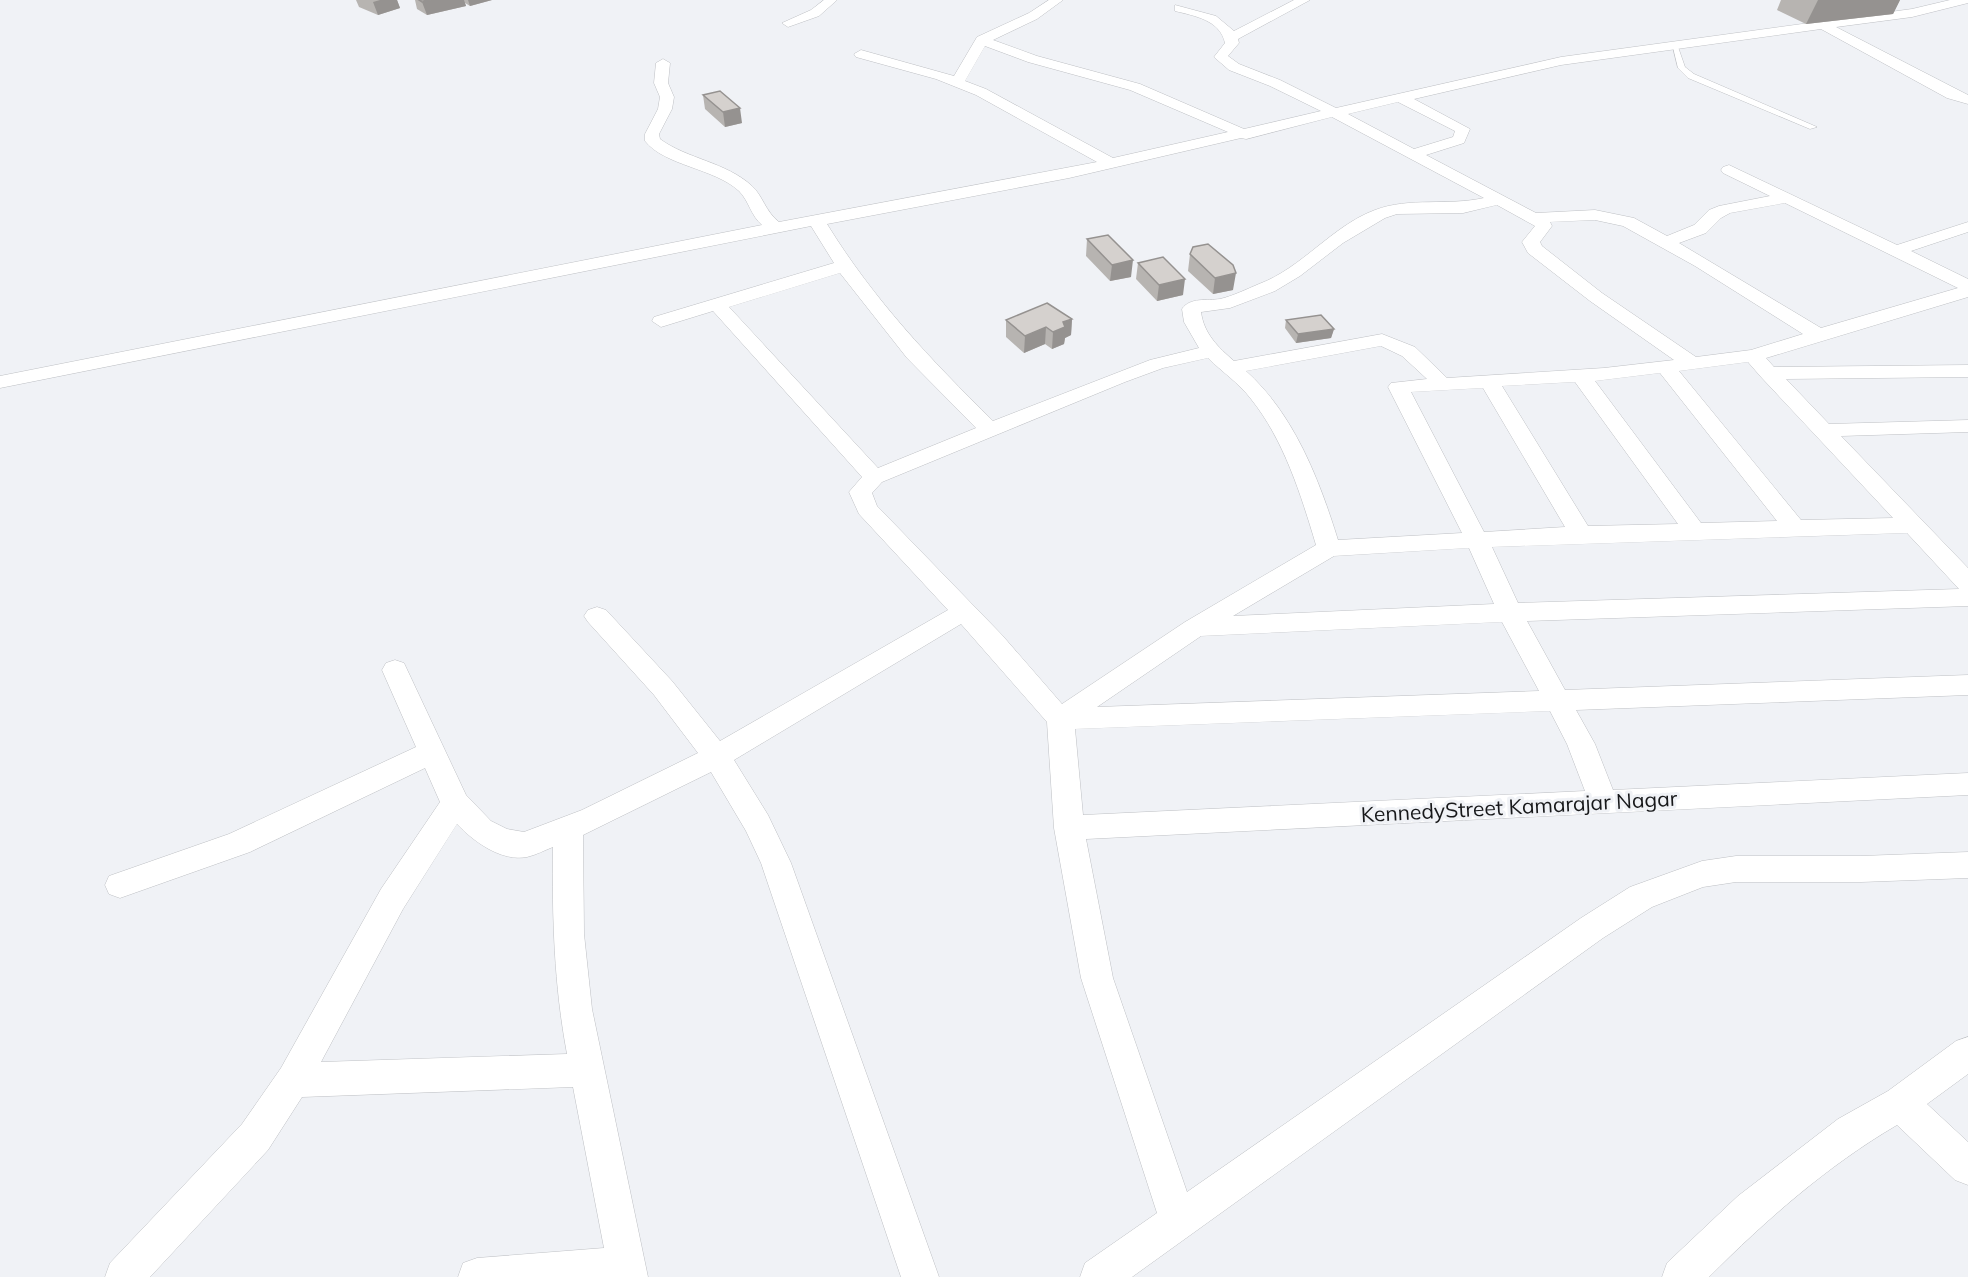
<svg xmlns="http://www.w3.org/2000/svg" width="1968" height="1277" font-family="Mulish,sans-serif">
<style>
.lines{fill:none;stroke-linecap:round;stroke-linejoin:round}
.service-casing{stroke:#bec0c4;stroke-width:1}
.minor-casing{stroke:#bec0c4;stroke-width:1}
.service{fill:#fff;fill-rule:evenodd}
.minor{fill:#fff;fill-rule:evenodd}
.wall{fill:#b7b4b1}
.shaded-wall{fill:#959290}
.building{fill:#d5d1ce;stroke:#959290;stroke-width:1.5}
.labels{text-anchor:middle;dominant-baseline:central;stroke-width:6;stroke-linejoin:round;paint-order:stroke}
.street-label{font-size:21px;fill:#17181a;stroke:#f0f2f6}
</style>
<rect width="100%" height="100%" fill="#f0f2f6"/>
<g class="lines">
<g class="service-casing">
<path id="service" d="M1672,43L1677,44L1685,67L1694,74L1817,127L1810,129L1688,78L1678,68Z"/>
</g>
<g class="minor-casing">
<path id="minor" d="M824,0H837L819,16L788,27L782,23L811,10Z
M1049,0H1063L1037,19L993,40L1037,56L1140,84L1244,129L1321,111L1270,86L1229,70L1214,57L1225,43C1220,20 1195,16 1175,11V5L1216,16L1234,31L1294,0H1310L1238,39L1239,43L1228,56L1239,64L1280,80L1336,108L1561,57L1912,9L1950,0H1968V3L1912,17L1836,27L1968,95V104L1947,98L1821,29L1561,65L1414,99L1470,129L1464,143L1426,155L1536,213L1595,210L1634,218L1667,236L1694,225L1709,210L1719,206L1770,196L1723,173L1721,170L1723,167L1729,165L1897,245L1968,222V232L1911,251L1968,279V297L1766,358L1774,367L1968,365V377L1786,379L1829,424L1968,420V432L1841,436L1968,568V606L1527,621L1565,690L1968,675V695L1576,710L1595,744L1613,790L1968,773V795L1086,839L1113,978L1187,1192L1581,918L1630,887L1702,861L1736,856H1861L1968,852V878L1861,882H1736L1703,887L1652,907L1603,938L1132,1277H1080L1085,1263L1157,1213L1081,978L1054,828L1047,722L961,624L734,760L768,815L791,863L939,1277H901L761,863L746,831L711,772L583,835L584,934L592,1009L648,1277H458L463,1263L477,1258L604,1248L573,1087L302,1097L268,1150L150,1277H105L110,1263L242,1124L281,1068L381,889L440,802L425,768L250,852L120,898L109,894L105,885L109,876L229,834L416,747L382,670L386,663L395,660L404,663L466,795L491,821L507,829L524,832L582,810L698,753L654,695L588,622L584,616L588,610L597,607L606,610L672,681L720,741L948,610L859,514L849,492L862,477L713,311L661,327L652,321L654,317L834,263L811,226L0,388V376L762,225C751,216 749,201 739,191C714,168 665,166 645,141V134L658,109L660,97L654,83L656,63L663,59L670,63L668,83L674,97L672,109L659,134L660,139C687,159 726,162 752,186C763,196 765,211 779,222L1097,162L976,95L936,79L856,57L854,54L861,50L954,76L977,37L1029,13ZM985,46L1028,62L1130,90L1228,132L1113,158L986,89L965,81ZM1398,102L1455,131L1453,137L1414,149L1348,114ZM1332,117L1484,198C1449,206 1409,197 1375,210C1332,226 1302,268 1259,284C1247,289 1233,296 1220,299C1207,301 1190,297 1182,309L1184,322L1199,348L1150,360L993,421C930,359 874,300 827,224L1069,178L1241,138L1246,139ZM1785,203L1958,288L1821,328L1679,243L1706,233L1721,218L1730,213ZM1497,205L1535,226L1522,242L1528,253L1590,301L1674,360L1604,368L1447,378L1415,347L1382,334L1234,361C1218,347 1204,334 1201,312L1230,308L1275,291L1300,276L1343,243L1385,218L1397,214L1463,213ZM1595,220L1623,226L1695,266L1803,334L1751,350L1696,357L1602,293L1542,246L1540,242L1552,226L1550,222ZM840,273L907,358L976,428L878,468L729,307ZM1381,346L1402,356L1427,379L1391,383L1388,387L1462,533L1338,540C1319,479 1294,414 1246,371ZM1208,358C1222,372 1239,383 1251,399C1284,440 1301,495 1316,545L1185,622L1062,704L1002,635L877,506L872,493L882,482L1125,382L1163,368ZM1748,362L1761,377L1893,518L1801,520L1679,371ZM1660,373L1777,521L1701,523L1595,381ZM1575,382L1678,524L1588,526L1502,386ZM1483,388L1565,527L1484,532L1411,392ZM1907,533L1959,589L1518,603L1492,547ZM1469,548L1494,604L1233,616L1334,556ZM1502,622L1539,691L1097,707L1201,636ZM1550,711L1567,744L1585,791L1083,815L1075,729ZM457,824C473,841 501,862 527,857C536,855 545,850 553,847C552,917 554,985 567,1054L321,1062L403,909Z
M1968,1037V1074L1927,1104L1968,1142V1185L1955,1180L1897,1125C1827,1166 1766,1220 1709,1277H1662L1667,1263L1738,1196L1838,1119L1888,1091L1956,1041Z"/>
</g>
<use href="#service" class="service"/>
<use href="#minor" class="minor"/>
</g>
<path class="wall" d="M356,0H397L400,8L378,15L359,7Z
M415,0H492L470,6L465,3L466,6L427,15L417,9Z
M1781,0H1900L1893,14L1806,24L1777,10Z
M703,95L742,123L725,127L705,109Z
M1087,239L1131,277L1110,281L1086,256Z
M1190,254L1233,290L1213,294L1188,271Z
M1138,263L1183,295L1157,301L1136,279Z
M1072,319L1071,335L1065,338L1064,344L1052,349L1045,344L1024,353L1006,337V320Z
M1286,320L1334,329L1331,338L1296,343L1285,328Z"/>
<path class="shaded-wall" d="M380,0H397L400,8L378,15L373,2Z
M431,0H464L466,6L427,15L422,2Z
M468,0H492L470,6Z
M1818,0H1900L1893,14L1806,24Z
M740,108L742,123L725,127L723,112Z
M1133,260L1131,277L1110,281L1112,265Z
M1236,273L1233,290L1213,294L1215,278Z
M1185,279L1183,295L1157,301L1159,285Z
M1072,319L1071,335L1065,338L1064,344L1052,349L1053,332L1063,322Z
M1046,327L1045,344L1024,353L1025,336Z
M1334,329L1331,338L1296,343L1298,334Z"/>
<path class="building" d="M419,0H431L422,2Z
M720,91L740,108L723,112L703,95Z
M1108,235L1133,260L1112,265L1087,239Z
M1208,244L1233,265L1236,273L1215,278L1190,254L1193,247Z
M1163,257L1185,279L1159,285L1138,263Z
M1047,303L1072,319L1063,322L1065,327L1053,332L1046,327L1025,336L1006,320Z
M1321,315L1334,329L1298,334L1286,320Z"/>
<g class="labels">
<g class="street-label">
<text transform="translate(1519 806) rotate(-3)">KennedyStreet Kamarajar Nagar</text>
</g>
</g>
</svg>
